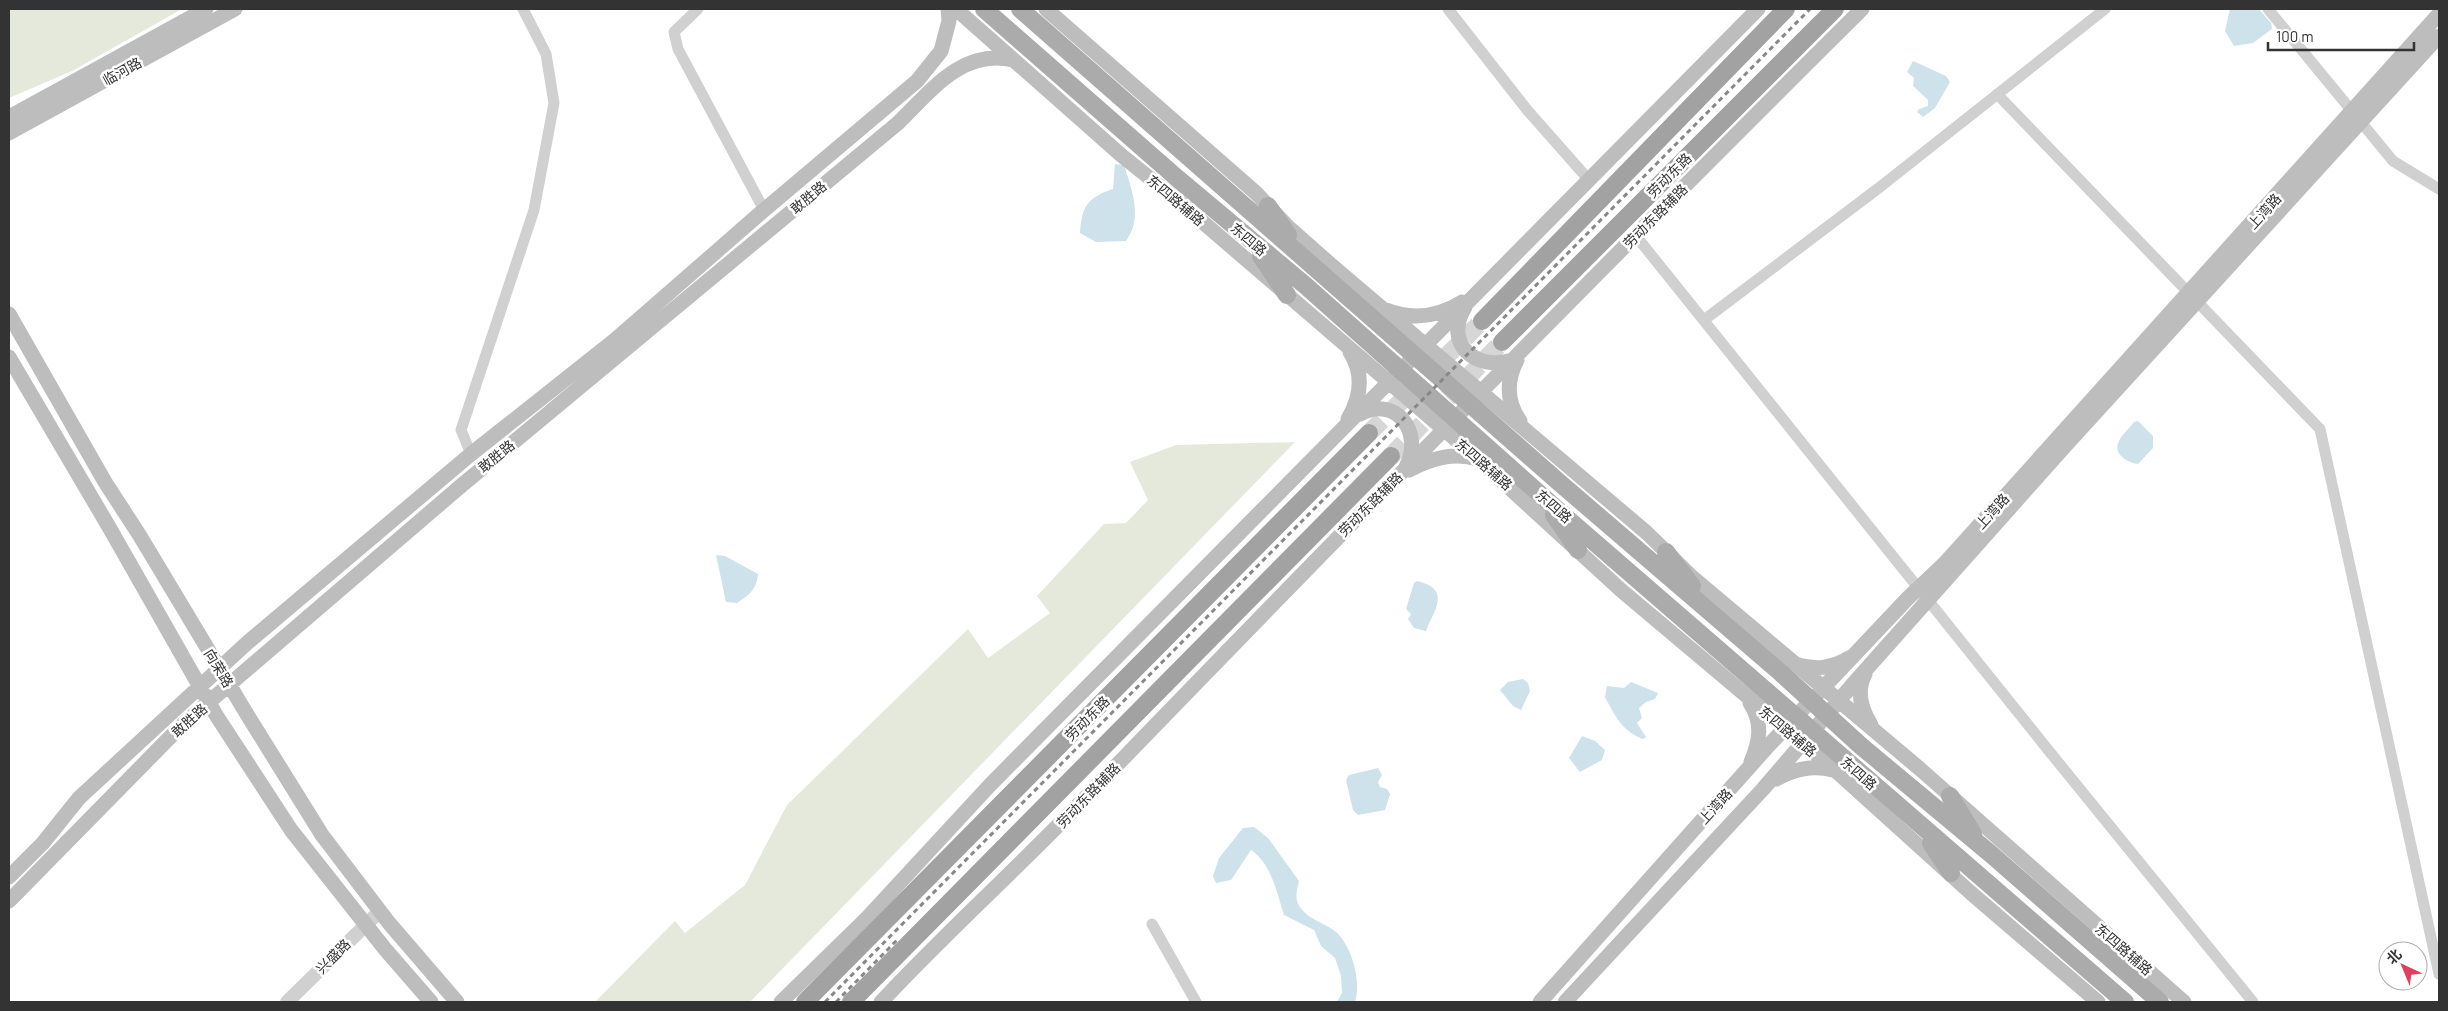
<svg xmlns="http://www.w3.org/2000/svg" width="2448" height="1011" font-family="Barlow,'Noto Sans SC',sans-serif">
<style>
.green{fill:#e4e9dc}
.water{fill:#cde2ea}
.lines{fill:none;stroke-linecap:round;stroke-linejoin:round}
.trunk-tunnel{stroke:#d6d6d6;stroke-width:18;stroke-dasharray:18 9;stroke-linecap:butt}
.minor{stroke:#d0d0d0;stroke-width:11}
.tertiary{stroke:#d0d0d0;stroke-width:14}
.secondary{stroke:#bdbdbd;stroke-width:15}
.primary{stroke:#ababab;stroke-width:18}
.trunk{stroke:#a2a2a2;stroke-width:18}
.rail{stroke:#888;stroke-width:3;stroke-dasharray:5 4;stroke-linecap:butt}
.labels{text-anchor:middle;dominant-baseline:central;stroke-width:5;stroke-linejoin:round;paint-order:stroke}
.street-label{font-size:14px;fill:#333;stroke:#fff}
</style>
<rect width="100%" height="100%" fill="#fff"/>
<path class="green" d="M9,9H182L72,71L9,98Z
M1295,442L750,1002H595L675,921L685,933L745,885L787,805L968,629L988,658L1050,613L1037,596L1104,524L1126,523L1148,500L1130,462L1176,445Z"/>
<path class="water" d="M2230,9H2259L2271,23L2272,29L2253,43L2234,46L2225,31Z
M1913,61L1946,76L1950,82L1935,108L1923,117L1917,112L1919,109L1928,106V100L1913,86L1914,78L1907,72Z
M1115,164L1124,165C1132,190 1143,217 1126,241L1096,242L1080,233C1082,206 1087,198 1113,189Z
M2138,421L2153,436V448L2138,464C2128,463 2112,454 2119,441C2122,434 2130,428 2134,422Z
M716,555L725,556L758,574C757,589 749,595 737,603L726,602Z
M1417,581C1452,589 1434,610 1426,631L1414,628L1408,619L1411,614L1406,609L1414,583Z
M1523,679L1528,683L1530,691L1521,710L1513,706L1500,690L1508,682Z
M1631,682L1658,693L1655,699L1646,702L1639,708L1642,718L1637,723L1646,737L1643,739C1622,731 1615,716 1605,697L1607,686L1624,688Z
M1582,736L1595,741L1605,750L1602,760L1580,772L1569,758Z
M1378,768L1382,775L1378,782L1380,787L1387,789L1390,794L1385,810L1358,815L1353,810L1346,780L1349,775Z
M1254,827L1268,838L1299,881C1297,889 1294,900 1300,907C1307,918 1321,922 1332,929C1351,941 1362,981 1355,1002H1337L1342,993L1341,976L1335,958L1321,946L1314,930L1284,915C1277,893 1271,863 1251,850L1231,880L1216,883L1213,876L1219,858L1243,828Z"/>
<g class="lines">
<path class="trunk-tunnel" d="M1369,433L1482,321
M1391,456L1502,342"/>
<path class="minor" d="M698,9L674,32L678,49L764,210
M1448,9L1528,111L1589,180
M2268,9L2393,161L2439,189
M1997,94L2320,429L2439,974
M1636,236L2049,751L2253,1002
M1704,320L1880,187L2105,9
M471,454L461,430L534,210L554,103L546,54L523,9
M1152,924L1196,1002"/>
<path class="tertiary" d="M287,1002L380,911"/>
<path class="secondary" d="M956,9L1121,155L1177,200L1468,450L1622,591L1836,771L1971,893L2098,1002
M1046,9L1256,193L1288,227L1338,271L1647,533L1692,577L1920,769L2184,1002
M9,117L206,9
M9,133L235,9
M1465,307C1443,343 1475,372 1513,360
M1386,310C1412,320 1438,317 1462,302
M9,314L105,482L140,536L248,716L322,835L389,923L457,1002
M9,357L109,527L216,715L291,830L385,949L431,1002
M1517,360C1506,381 1506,401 1520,421
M1360,414C1396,395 1424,432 1406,467
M1348,419C1361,397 1364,374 1350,352
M1409,470C1432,458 1454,452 1478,459
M1795,664C1815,670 1831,669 1849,658
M1865,674C1856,691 1861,709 1871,725
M1750,703C1763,723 1760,741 1751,762
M1776,779C1795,769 1812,765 1833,770
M9,877L43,843L79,798L247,643L471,454L615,340L764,210L917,81L941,51L949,21L948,9
M9,901L182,725L462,485L898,123C930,92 962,48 1013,60
M781,1002L867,918L990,785L1758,9
M881,1002C946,932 1018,868 1084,799C1341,533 1600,269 1862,9
M1540,1002L1769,745L1908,598L1945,563L2439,14
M1565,1002L1763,789L1854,683L2065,446L2439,36"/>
<path class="primary" d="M984,9L1177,178L1306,286L1570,521L2125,1002
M1020,9L1561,484L1781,673L1861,746L1992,855L2160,1002
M1268,206L1288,235
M1261,256L1287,295
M1554,515L1578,550
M1666,552L1692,586
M1950,796L1973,834
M1931,843L1951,873"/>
<path class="trunk" d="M1482,321L1786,9
M1502,342L1835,9
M805,1002L1369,433
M851,1002L1391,456"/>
<path class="rail" d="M825,1002L1810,9
M836,1002L899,938"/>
</g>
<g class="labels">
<g class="street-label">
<text transform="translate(122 71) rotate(-29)">临河路</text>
<text transform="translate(1669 175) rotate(-45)">劳动东路</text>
<text transform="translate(808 197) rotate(-40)">敢胜路</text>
<text transform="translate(1176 200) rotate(40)">东四路辅路</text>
<text transform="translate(2264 211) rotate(-48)">上湾路</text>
<text transform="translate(1655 216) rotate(-45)">劳动东路辅路</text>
<text transform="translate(1249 239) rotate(40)">东四路</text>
<text transform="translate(496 456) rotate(-39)">敢胜路</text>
<text transform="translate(1484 464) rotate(41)">东四路辅路</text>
<text transform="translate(1370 504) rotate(-45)">劳动东路辅路</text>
<text transform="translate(1554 506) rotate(41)">东四路</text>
<text transform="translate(1992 511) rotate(-48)">上湾路</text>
<text transform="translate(219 668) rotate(59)">向荣路</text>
<text transform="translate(1087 718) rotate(-45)">劳动东路</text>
<text transform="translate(189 720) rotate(-42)">敢胜路</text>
<text transform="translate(1788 731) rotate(40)">东四路辅路</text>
<text transform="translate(1859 773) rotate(41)">东四路</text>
<text transform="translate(1088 795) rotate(-46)">劳动东路辅路</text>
<text transform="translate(1715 806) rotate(-48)">上湾路</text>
<text transform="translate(2124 949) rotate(41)">东四路辅路</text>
<text transform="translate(333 956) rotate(-45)">兴盛路</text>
</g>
</g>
<rect width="2448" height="1011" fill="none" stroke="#333333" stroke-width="20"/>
<g transform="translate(2403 966) rotate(316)"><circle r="24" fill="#ffffff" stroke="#adadad"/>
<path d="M0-4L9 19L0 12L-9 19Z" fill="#de415d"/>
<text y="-8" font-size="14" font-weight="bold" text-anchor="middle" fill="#333333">北</text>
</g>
<path d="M2268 42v8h146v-8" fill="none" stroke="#333333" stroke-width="2.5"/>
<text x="2276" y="42" font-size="15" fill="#333333" stroke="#ffffff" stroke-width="4" paint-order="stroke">100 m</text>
</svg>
